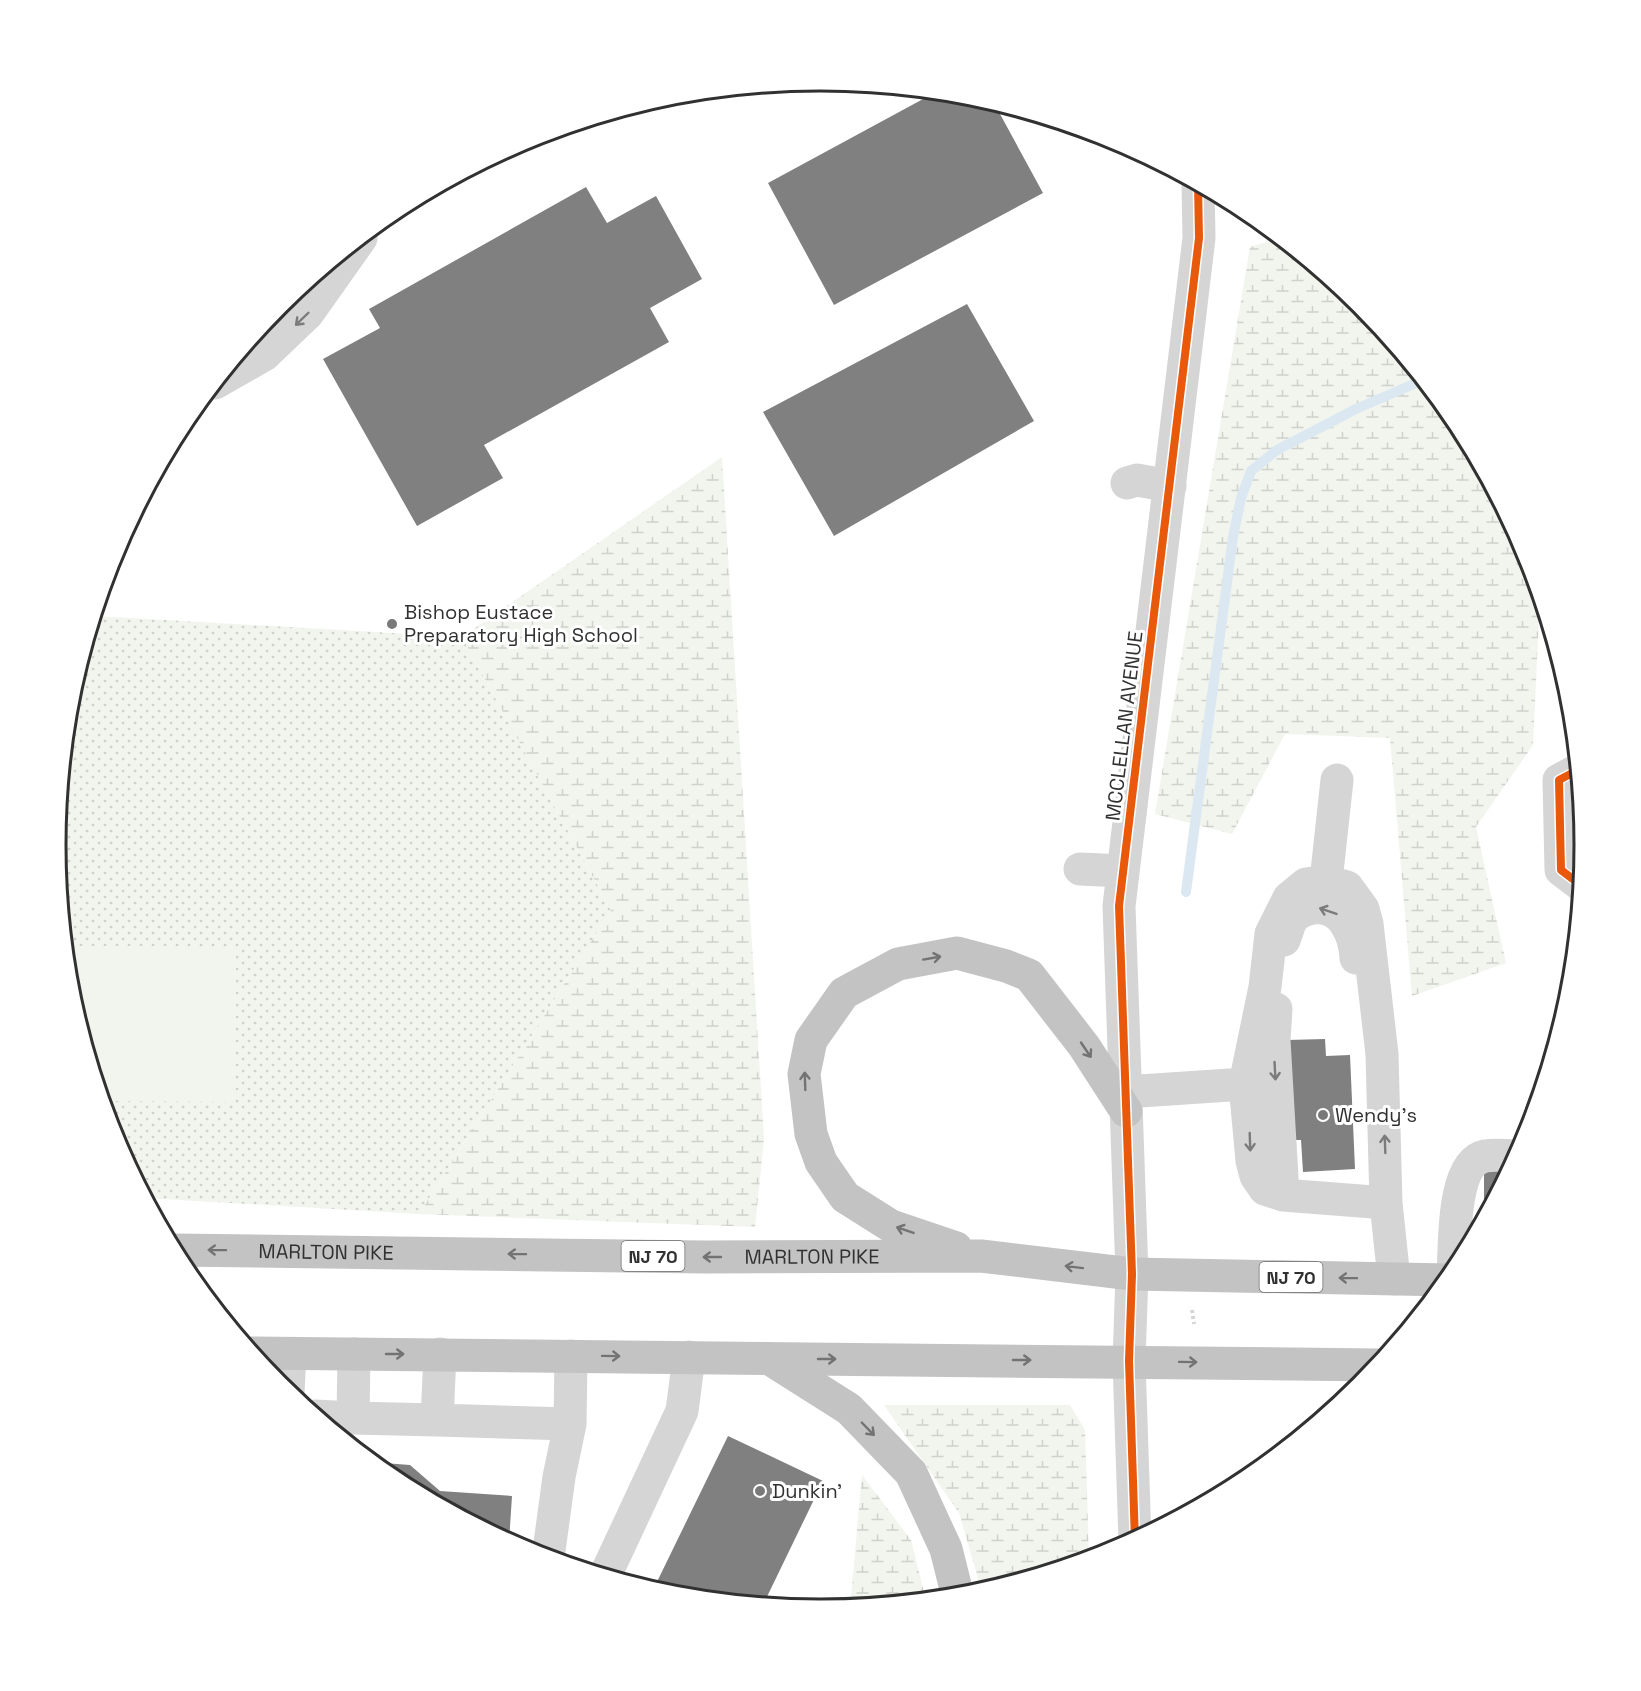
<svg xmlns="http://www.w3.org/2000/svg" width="1641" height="1691" font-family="'Space Grotesk',sans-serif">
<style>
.green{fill:url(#green-dots)}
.wetland{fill:url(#wetland-marsh)}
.pitch{fill:#f1f5ed}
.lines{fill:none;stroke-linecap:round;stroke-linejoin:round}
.stream{stroke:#dbe8f2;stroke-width:10}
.building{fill:#808080}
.path{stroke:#d5d5d5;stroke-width:4;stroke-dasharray:3 3;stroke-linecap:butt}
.minor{stroke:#d5d5d5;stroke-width:33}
.highway{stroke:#c3c3c3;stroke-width:33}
.cycleway-casing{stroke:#fff;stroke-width:11}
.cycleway{stroke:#e8590c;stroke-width:8}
.oneway{stroke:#7b7b7b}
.oneway2{stroke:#737373}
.poi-dot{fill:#797979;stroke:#fff;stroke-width:2}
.labels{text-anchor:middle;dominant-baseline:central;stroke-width:6;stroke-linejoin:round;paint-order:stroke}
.shield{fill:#fff;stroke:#6f6f6f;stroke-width:1.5}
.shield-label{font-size:18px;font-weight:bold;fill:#313131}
.poi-label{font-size:20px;fill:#313131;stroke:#fff;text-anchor:start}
.street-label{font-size:20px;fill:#313131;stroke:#fff}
.rim{fill:none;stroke:#313131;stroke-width:3}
</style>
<defs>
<pattern id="green-dots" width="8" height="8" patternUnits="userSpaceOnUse" patternTransform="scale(1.5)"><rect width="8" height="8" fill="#f1f5ed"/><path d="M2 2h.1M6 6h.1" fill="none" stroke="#cfd2cc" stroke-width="1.8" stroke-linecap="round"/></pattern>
<pattern id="wetland-marsh" width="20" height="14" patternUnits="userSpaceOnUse" patternTransform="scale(1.5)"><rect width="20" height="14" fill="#f1f5ed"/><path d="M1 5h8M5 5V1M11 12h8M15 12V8" fill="none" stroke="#cfd2cc"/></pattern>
</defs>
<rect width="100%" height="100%" fill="#fff"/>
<path class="green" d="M95,616L462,637L611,910L419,1214L146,1198L114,1138L70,994L56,845L70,696Z"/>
<path class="wetland" d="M1280,238L1362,305L1457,421L1527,553L1540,595L1533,745L1476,827L1506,963L1412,996L1390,738L1285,734L1232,834L1155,814L1250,247Z
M722,457L764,1139L755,1227L419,1214L611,910L462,637Z
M884,1405H1070L1085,1430L1089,1560L982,1592L959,1513Z
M862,1475L911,1540L926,1600L850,1608Z"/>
<path class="pitch" d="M65,946L236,947L235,1102L102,1101L70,994Z"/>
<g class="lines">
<path class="stream" d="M1186,892L1233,537L1241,498L1251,471L1277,450L1356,409L1423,380"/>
</g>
<path class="building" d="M936,92L970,95L994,103L1043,193L834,305L768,183Z
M586,187L607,223L656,196L702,279L650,308L669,342L484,445L503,478L417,526L323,359L380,328L369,309Z
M967,304L1034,421L834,536L763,412Z
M1325,1039L1326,1056L1350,1055L1355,1169L1303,1172L1301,1140H1293L1287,1040Z
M1484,1169H1511L1490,1208H1484Z
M728,1436L823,1481L763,1605L671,1596L653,1590Z
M371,1462L410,1465L440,1491L512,1496L509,1542L395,1481Z"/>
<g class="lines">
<path class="path" d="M1192,1310L1194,1324"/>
<path class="minor" d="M215,383L264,355L308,313L361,238
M1127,483L1137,480L1170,486
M1578,770L1559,780L1561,870L1582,886
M1080,869L1123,871
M1326,881L1337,780
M1284,940C1287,933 1289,923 1293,918C1299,912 1306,909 1314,908C1342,904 1355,935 1356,958
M1276,1009L1274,1040L1283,1195
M1125,1092L1245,1084
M1386,1203L1283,1195L1265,1189L1256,1176L1252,1161L1245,1084L1265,987L1271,934L1289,898L1306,884L1326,881L1347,887L1363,909L1367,924L1382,1054L1386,1203L1394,1279
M1453,1275C1455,1248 1451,1163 1485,1156C1495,1154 1507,1156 1518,1156
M354,1354L353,1418L437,1420
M440,1354L437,1420L570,1424
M288,1393L290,1354
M315,1416L353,1418
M1135,1541L1129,1361L1132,1274L1119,906L1199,238L1198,184
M548,1558L559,1477L570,1424L571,1356
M605,1576L682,1411L689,1357"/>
<g class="highway">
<path d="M956,1248L891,1226L845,1197L821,1162L811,1134L804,1074L811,1040L844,993L898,964L957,953L1006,966L1029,975L1084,1046L1126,1111"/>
<path id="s1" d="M173,1250L705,1257L981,1256L1132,1274L1449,1280"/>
<path d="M252,1353L1379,1365"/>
<path d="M770,1359L849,1409L911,1473L946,1549L958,1597"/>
</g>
<g class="cycleway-casing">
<path id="cycleway" d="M1578,770L1559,780L1561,870L1582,886
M1135,1541L1129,1361L1132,1274L1119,906L1199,238L1198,184"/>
</g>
<use href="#cycleway" class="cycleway"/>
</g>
<defs><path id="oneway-shaft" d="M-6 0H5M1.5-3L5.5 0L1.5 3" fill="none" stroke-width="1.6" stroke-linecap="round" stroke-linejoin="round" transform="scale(1.5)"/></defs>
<g class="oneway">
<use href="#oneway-shaft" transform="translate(302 319) rotate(136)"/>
<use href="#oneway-shaft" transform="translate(1328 911) rotate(-161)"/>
<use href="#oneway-shaft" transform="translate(1275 1071) rotate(87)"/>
<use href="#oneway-shaft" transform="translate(1250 1142) rotate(88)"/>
<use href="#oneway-shaft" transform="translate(1385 1144) rotate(-92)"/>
</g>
<g class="oneway2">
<use href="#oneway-shaft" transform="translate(932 958) rotate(-10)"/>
<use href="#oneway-shaft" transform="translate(1086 1050) rotate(56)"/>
<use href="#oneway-shaft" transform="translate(805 1081) rotate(-92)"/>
<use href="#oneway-shaft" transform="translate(905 1230) rotate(-161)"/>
<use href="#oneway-shaft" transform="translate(217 1250) rotate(-179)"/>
<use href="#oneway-shaft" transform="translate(517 1254) rotate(-179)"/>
<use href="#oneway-shaft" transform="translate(712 1257) rotate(180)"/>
<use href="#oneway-shaft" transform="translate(1074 1267) rotate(-173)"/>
<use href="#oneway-shaft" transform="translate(1348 1278) rotate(-179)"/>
<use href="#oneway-shaft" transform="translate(395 1354)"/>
<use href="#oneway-shaft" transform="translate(611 1356) rotate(1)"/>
<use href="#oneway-shaft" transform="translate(827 1359)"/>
<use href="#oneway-shaft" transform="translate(1022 1360)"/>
<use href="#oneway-shaft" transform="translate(1188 1362) rotate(1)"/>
<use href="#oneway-shaft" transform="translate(868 1429) rotate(46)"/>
</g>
<g class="poi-dot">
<circle cx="392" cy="624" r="6"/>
<circle cx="1323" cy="1115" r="6"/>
<circle cx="760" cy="1491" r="6"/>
</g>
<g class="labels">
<g class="shield">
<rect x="621.5" y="1241" width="63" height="30" rx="4.5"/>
<rect x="1259.5" y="1262" width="63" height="30" rx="4.5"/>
</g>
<g class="shield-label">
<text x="653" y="1256">NJ 70</text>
<text x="1291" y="1277">NJ 70</text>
</g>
<g class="poi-label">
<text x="404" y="612">Bishop Eustace<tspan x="404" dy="23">Preparatory High School</tspan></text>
<text x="1335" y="1115">Wendy's</text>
<text x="772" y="1491">Dunkin'</text>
</g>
<g class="street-label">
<text transform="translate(1124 726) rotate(-83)">MCCLELLAN AVENUE</text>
<text stroke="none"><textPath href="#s1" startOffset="153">MARLTON PIKE</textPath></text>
<text stroke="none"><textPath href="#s1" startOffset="639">MARLTON PIKE</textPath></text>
</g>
</g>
<path d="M0 0H1641V1691H0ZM66 845a754 754 0 1 1 1508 0a754 754 0 1 1-1508 0Z" fill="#fff" fill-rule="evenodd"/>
<path class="rim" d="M66 845a754 754 0 1 1 1508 0a754 754 0 1 1-1508 0Z"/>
</svg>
